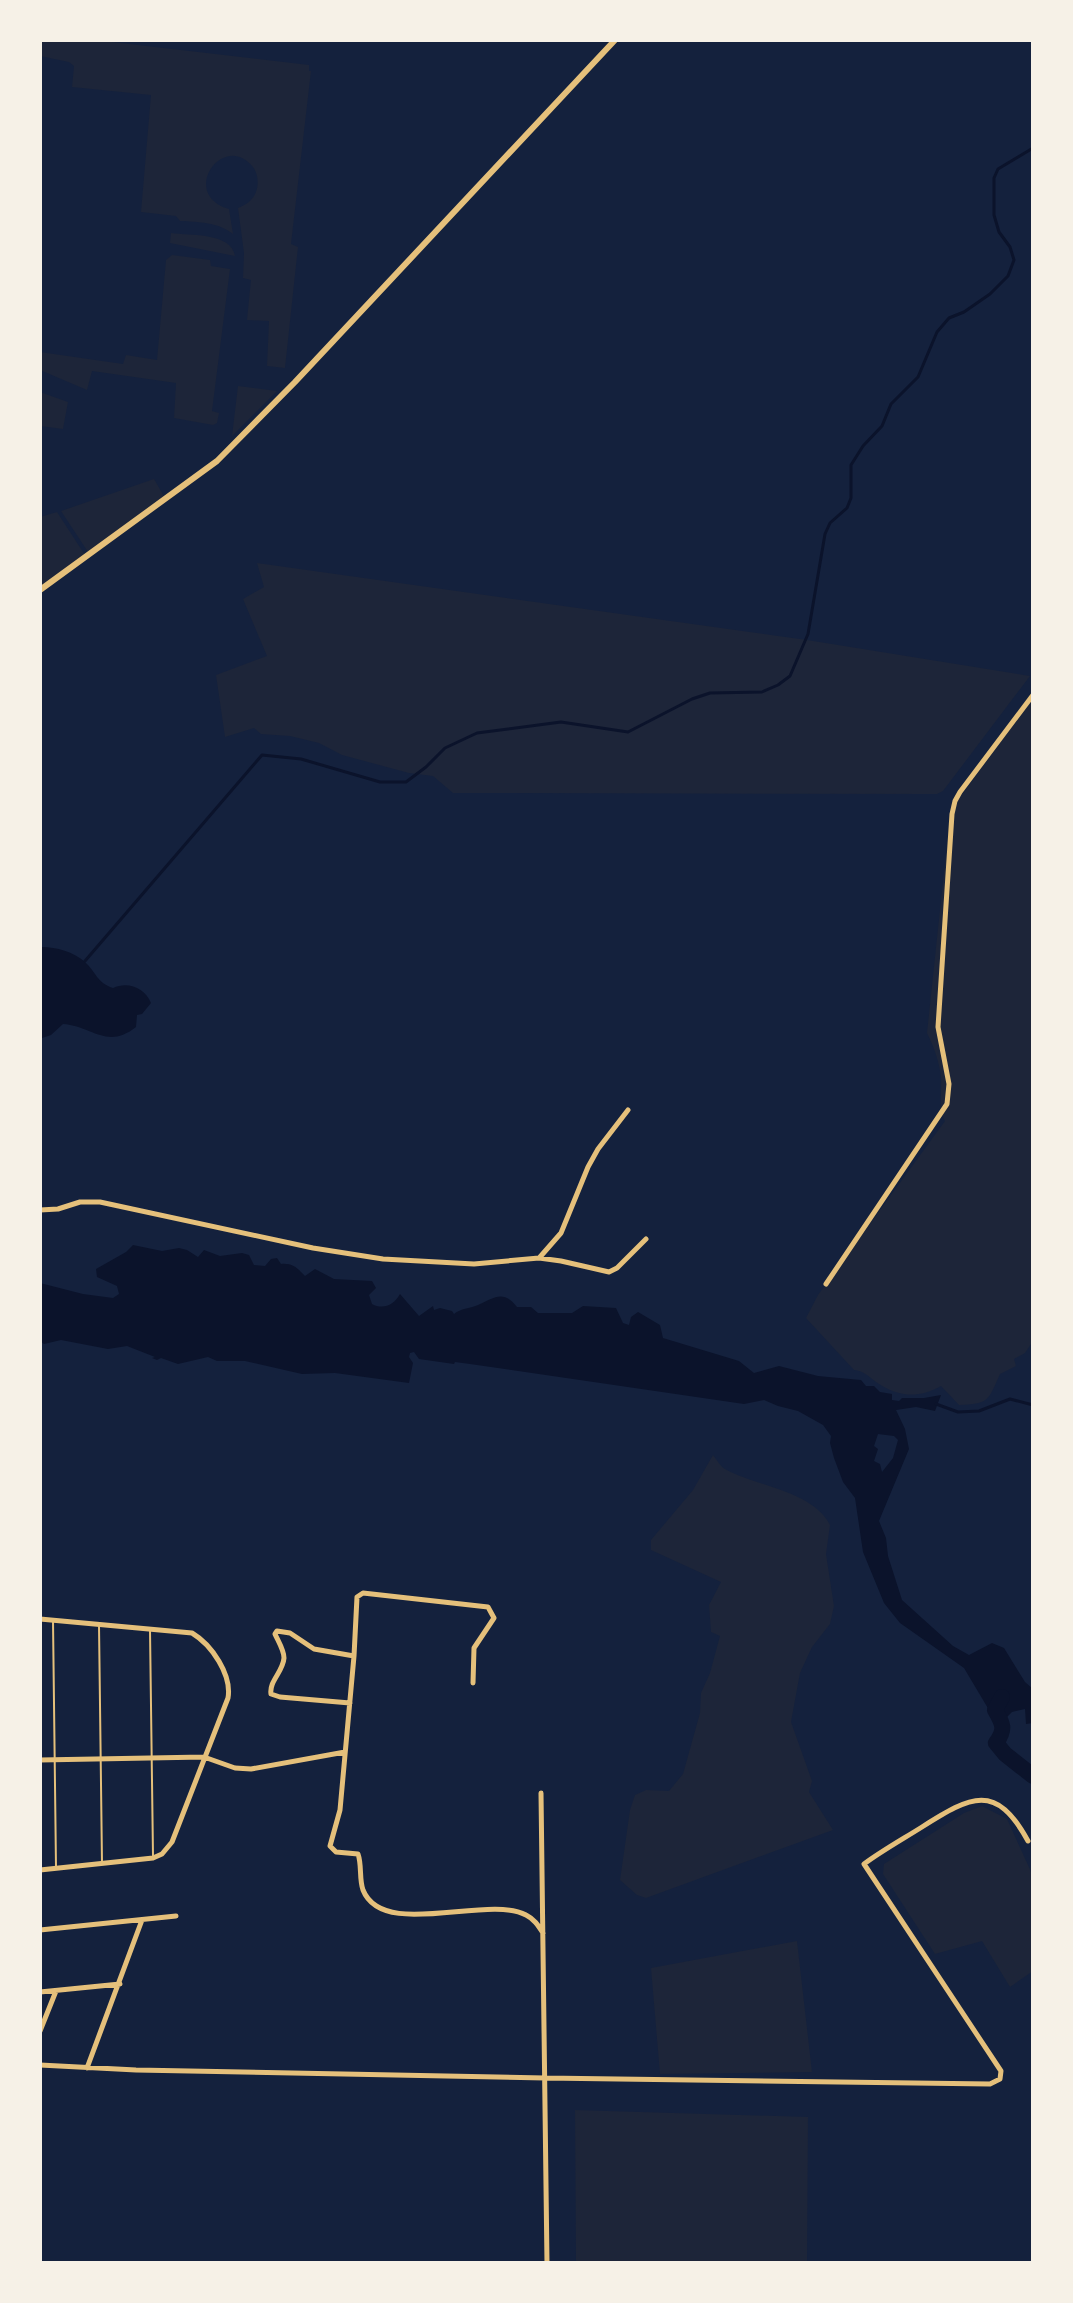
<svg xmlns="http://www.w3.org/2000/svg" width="1073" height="2303" font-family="Barlow,sans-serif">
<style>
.green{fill:#1d2539}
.water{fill:#0b132b;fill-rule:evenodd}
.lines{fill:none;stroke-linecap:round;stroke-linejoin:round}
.stream{stroke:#0b132b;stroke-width:3}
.river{stroke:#0b132b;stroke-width:16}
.service{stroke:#e5c07b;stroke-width:2}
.minor{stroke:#e5c07b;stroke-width:5}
.tertiary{stroke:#e5c07b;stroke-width:6}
</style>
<rect width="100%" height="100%" fill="#14213d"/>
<path class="green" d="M40,40H95L309,65V71H311L291,244L298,247L285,368L267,366L269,321L247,320L251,280L243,278L244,253L238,208C246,205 253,200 256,192C259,183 258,174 253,167C224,130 178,194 229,209L233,234C218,222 198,222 180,221L176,216L141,212L151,95L72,87L74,66L69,62L40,56Z
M171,233C191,236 231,232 235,256L170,243Z
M172,255L210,260L211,266L230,269L212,411L219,413L217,423L213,425L174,418L176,383L92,371L87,390L40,370V352L123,364L126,355L157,360L166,260Z
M238,386L277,391L232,436Z
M40,392L68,402L63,429L40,426Z
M154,479L165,498L88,552L61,511Z
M57,512L85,555L40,586V517Z
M257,563L807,640L1030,676L943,791L937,794L453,793L433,776L409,773L342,755L319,743L290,736L261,734L254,728L225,737L216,675L267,656L243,599L264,587Z
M1033,699V1341L1025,1353L1014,1359L1016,1366L1000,1374C988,1401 989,1404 959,1405L941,1386C918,1399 898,1397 876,1382C868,1376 864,1371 854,1370L806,1318L818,1295L945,1121C938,1108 942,1092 941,1077C939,1061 934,1047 927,1033L950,815L958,800Z
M713,1455C717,1460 720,1466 725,1469C755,1486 813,1491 830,1525L826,1554L834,1606L830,1624L812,1647L800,1673L791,1722L812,1781L809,1792L833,1830L646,1898L637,1895L620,1880L630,1810L635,1795L646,1790L669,1791L683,1774L700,1713L701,1693L710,1673L720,1636L711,1632L709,1605L721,1582L651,1550V1540L693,1490Z
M982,1806L1007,1819L1033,1876V1971L1010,1987L982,1941L935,1954L883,1874L884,1864L964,1813Z
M797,1941L812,2072L660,2074L651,1968Z
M575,2110L808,2117L807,2263H576Z"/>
<path class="water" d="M42,947C56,947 74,952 85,962C96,972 97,983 113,988C128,981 145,988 151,1003L142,1014L137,1015L136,1027C107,1050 92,1026 63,1024L51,1035L42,1038L40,1036V948Z
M133,1245L162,1251L179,1248L187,1250L198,1257L204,1250L220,1256L242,1253L249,1255L254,1265L265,1266L271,1259L277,1258L281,1264C293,1263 297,1268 305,1276L315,1269L334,1279L372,1281L376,1288L369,1295L372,1304C383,1310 394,1305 400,1294L419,1316L433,1306L434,1310L440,1308L452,1311L454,1314C461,1308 469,1309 478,1305C494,1298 503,1289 517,1307H531L538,1313H572L583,1306L616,1308L623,1323L629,1325L631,1317L638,1312L660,1325L663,1338L739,1361L754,1373L779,1366L818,1376L861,1380L866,1386H874L880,1392L892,1394V1400L899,1401L902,1398H924L941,1395L935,1411L916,1407L896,1410L905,1429L909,1449L879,1521L886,1538L888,1556L902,1600L953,1646L969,1655L992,1643L1004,1648L1025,1682L1033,1689V1723L1026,1724L1025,1709L1012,1712L1007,1717H1000L989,1710L964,1668L900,1623L884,1603L863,1552L855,1498L843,1482L834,1458L830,1443L831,1436L823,1425L798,1411L778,1406L764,1400L744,1404L470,1364L455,1362L454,1364L419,1359L414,1352L410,1353L409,1357L413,1363L409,1383L335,1373L302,1374L245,1361H217L208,1357L178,1364L161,1358L157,1360L152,1358L155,1357L127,1346L108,1349L61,1340L44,1344L40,1341V1283L83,1294L113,1298L119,1294L117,1286L97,1277L96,1269L126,1252ZM878,1434L894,1436L898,1440L893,1458L882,1472L880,1464L874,1461L878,1449L874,1446Z"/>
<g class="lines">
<path class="stream" d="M85,961L262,755L301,759L380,782H406L426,767L445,748L477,733L561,722L628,732L692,699L710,693L762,692L778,685L790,676L808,634L825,534L830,523L847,508L851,498V465L863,446L882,426L891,404L918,377L937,332L949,318L964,312L990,294L1008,276L1014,260L1010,247L999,232L994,215V178L998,169L1033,148
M936,1404L958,1412L979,1411L1010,1399L1033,1405"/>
<path class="river" d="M1002,1697L995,1710C1003,1724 1006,1729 996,1743L1005,1754L1033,1776"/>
<path class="service" d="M53,1621L56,1867
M99,1625L102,1863
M150,1630L153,1856"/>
<path class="minor" d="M40,1210L58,1209L80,1202H100L313,1248L383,1259L474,1264L539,1258L561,1261L609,1272L617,1268L646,1239
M540,1257L561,1233L588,1167L598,1149L628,1110
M826,1284L947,1104L949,1084L938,1027L952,814L955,801L960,792L1033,695
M40,1619L192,1633C212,1645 232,1675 228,1698L172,1842L162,1854L153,1858L40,1870
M473,1683L474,1648L494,1618L488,1607L363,1593L357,1597L354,1656L340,1810L330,1846L336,1852L358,1854C362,1865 359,1879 363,1890C383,1940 487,1894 526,1915C534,1919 538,1925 543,1933
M350,1703L280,1697L271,1694C269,1681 283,1672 284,1658C284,1650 278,1641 275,1634L277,1631L290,1633L314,1649L354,1656
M40,1760L204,1757L235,1768L251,1769L345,1752
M541,1793L547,2263
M40,1930L176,1916
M40,1992L120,1984
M40,2031L56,1991
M40,2065L136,2070L545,2078L990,2084L1000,2079L1001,2071L864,1864C883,1850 903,1839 922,1827C971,1796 996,1782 1028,1841
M87,2068L142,1920"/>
<path class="tertiary" d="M40,590L217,461L295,382L615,40"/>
</g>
<rect width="1073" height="2303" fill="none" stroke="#f6f1e7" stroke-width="84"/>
</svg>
